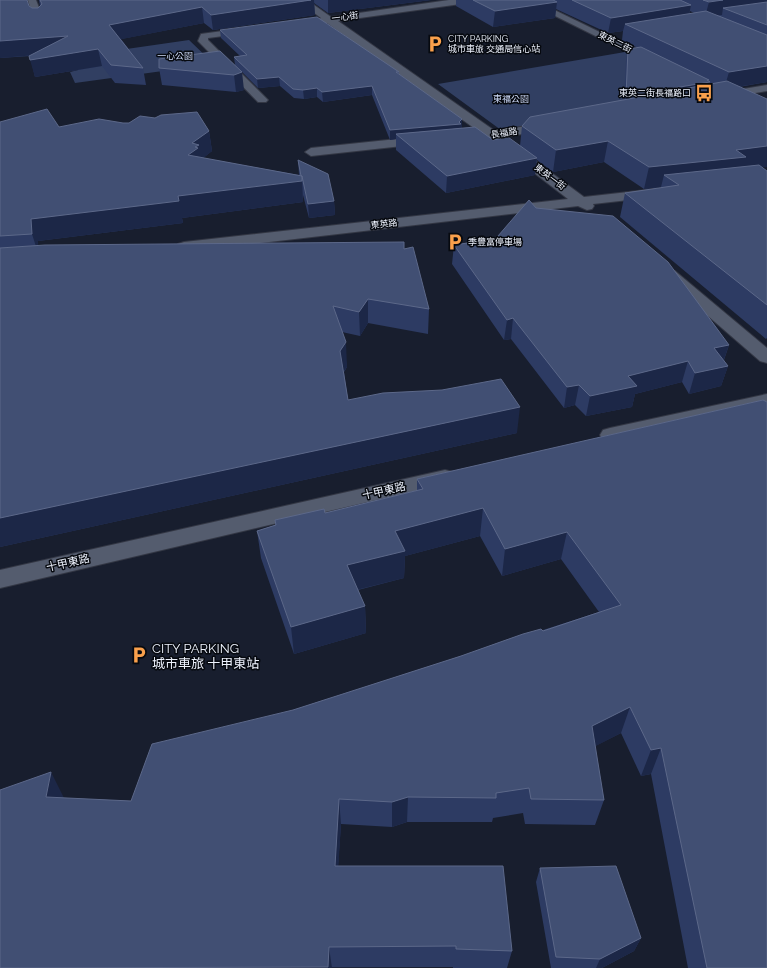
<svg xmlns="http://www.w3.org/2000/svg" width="767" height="968" font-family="Raleway,'Noto Sans TC',sans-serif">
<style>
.green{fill:#313f62}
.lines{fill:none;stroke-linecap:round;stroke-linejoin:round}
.minor-casing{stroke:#333744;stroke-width:2}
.minor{fill:#545c6e;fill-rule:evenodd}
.wall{fill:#2d3b63;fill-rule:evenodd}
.shaded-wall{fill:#1c2747}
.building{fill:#414f73;stroke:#5c6889}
.labels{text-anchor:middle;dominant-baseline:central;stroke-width:3;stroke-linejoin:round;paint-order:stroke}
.far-street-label{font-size:9px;fill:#eef3fe;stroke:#06090f}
.far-poi-label{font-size:9px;fill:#eef3fe;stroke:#06090f;text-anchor:start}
.far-park-label{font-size:9px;fill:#d1ddfc;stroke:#06090f}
.street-label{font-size:11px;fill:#eef3fe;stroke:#06090f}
.near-poi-label{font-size:13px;fill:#eef3fe;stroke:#06090f;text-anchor:start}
</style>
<rect width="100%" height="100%" fill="#181e2e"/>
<path class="green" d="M189,40L214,64L75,83L70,72L78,70L71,57Z
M625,52L695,86V94L501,130L438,84Z"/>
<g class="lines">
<g class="minor-casing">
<path id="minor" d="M28,0H36L44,20L42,22H36L34,20Z
M297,0H307L331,17L449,0H472L468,3L338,21L495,131L551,122L555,123L557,126L555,129L503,137L584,197L655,189L660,190L662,193L660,196L655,197L593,204L594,206L592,209L587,210L578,206L184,252L178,250L176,247L178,244L184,242L568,199L490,139H480L478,136L481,133L327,23H318L316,21L321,18Z
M523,0H534L661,62L656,65L652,64Z
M251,27L254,28L256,30L254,32L208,38V40L268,100L266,102H258L198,41L201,34Z
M767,85V91L719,99L713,96L719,93Z
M426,136L432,140L430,143L311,156L305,152L311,148Z
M669,269L675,271L767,348V363L760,361L663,277L661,274L663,271Z
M767,394V406L610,442L603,440L600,435L603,430L610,428Z
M445,470L453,472L456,477L453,482L0,588V570Z"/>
</g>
<use href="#minor" class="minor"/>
</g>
<path class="wall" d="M39,0H431L328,13L314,3L315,15L213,30L204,23L121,39L143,68L146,85L115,83L102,66L35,77L30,56L0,58L29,6L32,8H38L40,6Z
M456,0H767V82L739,87L763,168L767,171V338L766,339L620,217L625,193L661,188V187L644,189L604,162L553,172L537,160L535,175L446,193L396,150V139L390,140L372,95L323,102L317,97L304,99L294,98L280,86L258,88L235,65L234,57L240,56L221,38L220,30L399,72V74L462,128L493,140L520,146L522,126L624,100L626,61L628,49L638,48L622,40L623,31L608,33L556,9L555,18L493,27L456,6ZM690,11L694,13L689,14Z
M220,51L244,90L236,92L162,85L159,68Z
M0,122L59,127L123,123L209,131L212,151L203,158L299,175L298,160L334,201L335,215L309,218L303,195V202L182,218L183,223L38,241V246L404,249L429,309L428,334L368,323L360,336L342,332L347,367L344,372L348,400L517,433L0,547Z
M536,208L729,345L724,360L728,366L721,386L689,394L682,382L635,394L632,407L586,416L575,405L564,408L511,339L504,340L452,264L454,245L498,239V236Z
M763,400L767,968H688L651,774L641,776L621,733L595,746L604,800L595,825L525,824L523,813L493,818L492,822H407L392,827L341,824L338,866L512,951L507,968H453V967L0,968L64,798L131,801L293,710L599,612L561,559L502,576L480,536L405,556L404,578L358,590L365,606L366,633L294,654L261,558L257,531L275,525V520L325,513L417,491V479Z
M540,868L641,938L634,951L602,968H551L536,882Z"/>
<path class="shaded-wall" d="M311,0H314L315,15L213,30L211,15Z
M328,0H431L328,13Z
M723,0H767V8H723L722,15L705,17L709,2Z
M557,2L555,18L493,27L495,11Z
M691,5L688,20L625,24L623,31L608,33L611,18Z
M202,7L204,23L112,41L109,25Z
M68,36L72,52L0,58V41Z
M98,49L102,66L35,77L30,60Z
M767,66V82L724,89L729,72Z
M242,72L244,90L236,92L234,75Z
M279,77L280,86L258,88L257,79Z
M709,80V82H710L707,94L623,108L626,96Z
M372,86V95L323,102L322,92Z
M317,88V97L304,99L303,90Z
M462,119V128L396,134V139L390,140V130L459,122Z
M209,131L212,151L201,160L188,155L192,143Z
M608,141L604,162L553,172L556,150Z
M767,146V167L742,170L664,175L661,187L644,189L649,167L736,150Z
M537,158L535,175L446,193L447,176Z
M302,176L303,202L182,218L183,223L38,241L39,256L32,234L31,219L178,196Z
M334,201L335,215L309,218L308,204Z
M368,299V323L360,336L359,312Z
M513,318L511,339L504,340L507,320Z
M346,342L347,367L341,375L340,351Z
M729,345L722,365L714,348Z
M688,361L682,382L635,394L632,407L586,416L590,396L628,376Z
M728,366L721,386L689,394L695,373Z
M579,385L575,405L564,408L567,387Z
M520,407L517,433L0,547V518Z
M483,508L480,536L405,556L404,578L348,592L347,565L395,531Z
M567,532L561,559L502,576L505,549Z
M365,606L366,633L294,654L291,627Z
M630,707L621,733L584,752L592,726Z
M661,748L651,774L641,776L651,750Z
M51,772L64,798L60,822L46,797Z
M408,797L407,822L392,827V802Z
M339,799L341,824L337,889L335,866Z
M641,938L634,951L602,968H596L600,959Z
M329,947L332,968H328V967Z"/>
<path class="building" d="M0,0H27L29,6L32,8H38L42,4L40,0H311L211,15L202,7L109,25L143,68L111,65L98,49L30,60L29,56L68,36L0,41Z
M473,0H553L557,2L495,11Z
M572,0H680L691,5L611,18Z
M703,0H723L709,2Z
M767,2V25L723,8Z
M706,11L767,35V66L729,72L625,24Z
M317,17L399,72H396L462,119L459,122L461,124L390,130L372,86L322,92L317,88L303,90L293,89L279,77L257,79L234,57L247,55L220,30Z
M641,47L709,80H707L710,82L626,96L628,49Z
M220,51L242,72L234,75L159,68V59Z
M727,81L767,99V146L736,150L746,157L649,167L608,141L556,150L522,126L530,117Z
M47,109L59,127L99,119L123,123H129L140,116L155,118L161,115L197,112L209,131L192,143L199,145L195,147L198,148L188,155L302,176V181L178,196L179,201L31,219L32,234L0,236V122Z
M475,127L493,140L508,137L537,158L447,176L396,134Z
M298,160L328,174L334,201L308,204L303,181L302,176H301Z
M759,165L767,171V305L625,193L679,185L664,175Z
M529,200L536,208L613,216L668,262L729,345L714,348L728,366L695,373L688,361L628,376L637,386L590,396L579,385L567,387L513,318L507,320L454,245L501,238L498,236Z
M404,242V249L413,247L429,309L368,299L359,312L333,306L346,342L340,351L348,400L383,393L442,390L501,379L520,407L0,518V248L45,245Z
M763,400L767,402V968H707L661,748L651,750L630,707L592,726L604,800L531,799L529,788L496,793V798L408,797L392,802L339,799L335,866H503L512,951L456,949V946L329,947L328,967L0,968V790L51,772L46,797L131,801L152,744L293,710L461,656L523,634L541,629L543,631L621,605L567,532L505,549L483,508L395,531L405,551L347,565L365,606L291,627L257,531L276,525L275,520L324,509L325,513L423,489L417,479Z
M616,866L641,938L600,959L556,957L540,868Z"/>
<defs>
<g id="parking-bare" transform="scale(1.38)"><path d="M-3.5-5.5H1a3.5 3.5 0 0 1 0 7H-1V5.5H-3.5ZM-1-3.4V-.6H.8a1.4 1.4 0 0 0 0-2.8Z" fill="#f9a04c" stroke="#06090f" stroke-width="2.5" paint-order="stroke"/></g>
<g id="bus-bare" transform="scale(1.38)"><path d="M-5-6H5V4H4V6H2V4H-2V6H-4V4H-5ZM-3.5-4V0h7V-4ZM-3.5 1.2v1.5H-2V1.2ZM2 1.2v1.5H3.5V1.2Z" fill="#f9a04c" stroke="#06090f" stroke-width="2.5" paint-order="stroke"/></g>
</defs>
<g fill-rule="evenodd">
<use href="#parking-bare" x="435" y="44"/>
<use href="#bus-bare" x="704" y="93"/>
<use href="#parking-bare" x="455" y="242"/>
<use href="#parking-bare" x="139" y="655"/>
</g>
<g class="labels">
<g class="far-street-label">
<text transform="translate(345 17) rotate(-8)">一心街</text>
<text transform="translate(615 42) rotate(26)">東英二街</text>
<text transform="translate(504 133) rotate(-9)">長福路</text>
<text transform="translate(550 177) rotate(37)">東英一街</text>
<text transform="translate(384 224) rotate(-7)">東英路</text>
</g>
<g class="far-poi-label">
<text x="448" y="39">CITY PARKING<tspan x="448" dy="10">城市車旅 交通局信心站</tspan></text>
<text x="691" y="93" text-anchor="end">東英二街長福路口</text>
<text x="468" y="242">季豐富停車場</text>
</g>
<g class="far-park-label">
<text x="175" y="56">一心公園</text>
<text x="511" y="99">東福公園</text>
</g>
<g class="street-label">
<text transform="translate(384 491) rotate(-13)">十甲東路</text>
<text transform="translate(68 563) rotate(-13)">十甲東路</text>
</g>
<g class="near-poi-label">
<text x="152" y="648">CITY PARKING<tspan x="152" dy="15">城市車旅 十甲東站</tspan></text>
</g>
</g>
</svg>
